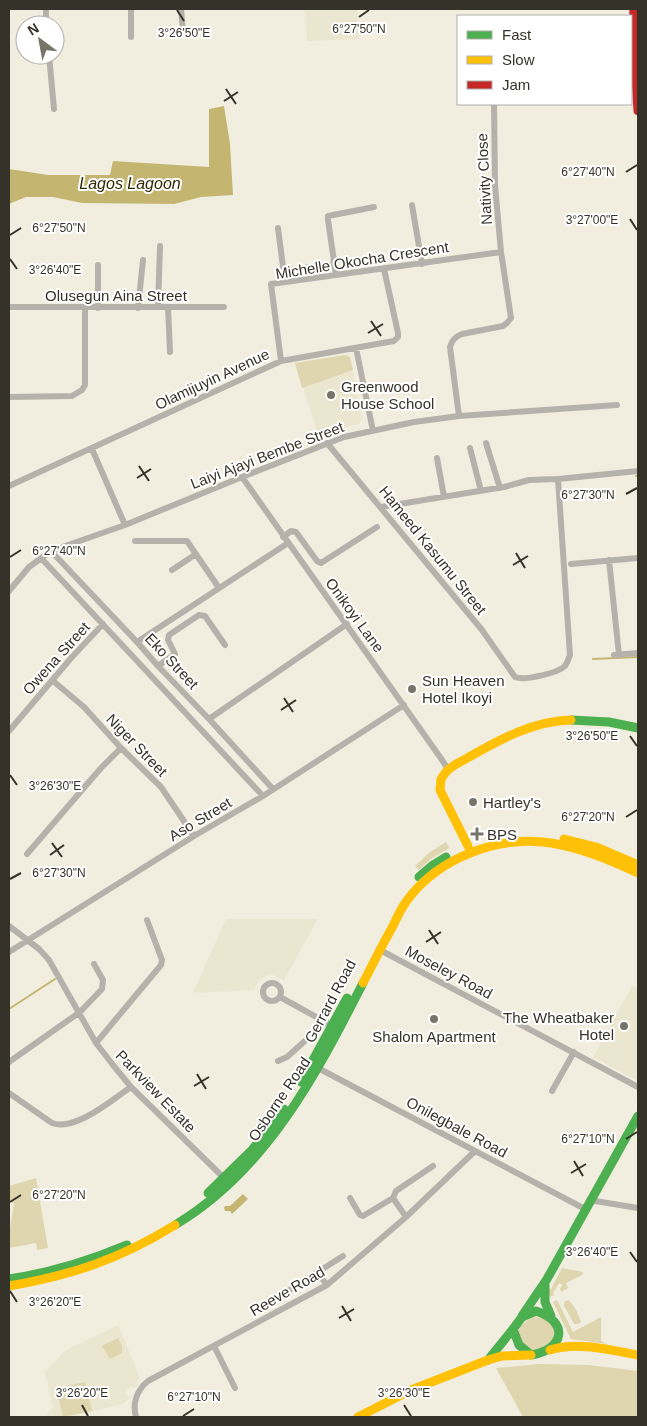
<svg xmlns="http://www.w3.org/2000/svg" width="647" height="1426" font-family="Arial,sans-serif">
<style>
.built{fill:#ebe6d0}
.green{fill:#dfd6af}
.water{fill:#c4b671}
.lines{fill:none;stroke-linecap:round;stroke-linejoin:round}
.stream{stroke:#c4b671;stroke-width:2}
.street{stroke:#b5b2ac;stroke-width:6}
.fast{stroke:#4caf50;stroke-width:9}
.slow{stroke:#ffc107;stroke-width:9}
.jam{stroke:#c62828;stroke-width:9}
.ticks{fill:none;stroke:#353329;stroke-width:2}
.poi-dot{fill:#777469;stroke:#fff;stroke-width:2}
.labels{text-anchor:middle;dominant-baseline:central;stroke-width:4;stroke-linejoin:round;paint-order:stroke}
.street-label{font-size:15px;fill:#353329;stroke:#fff}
.poi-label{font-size:15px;fill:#353329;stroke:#fff;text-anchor:start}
.water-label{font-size:16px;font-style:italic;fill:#312900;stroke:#fff}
.ticks-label{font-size:12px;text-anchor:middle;fill:#353329;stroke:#fff;stroke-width:4;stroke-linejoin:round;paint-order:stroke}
</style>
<rect width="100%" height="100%" fill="#f1eee0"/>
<path class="built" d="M305,9H357L359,39L307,41Z
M345,355L350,357L362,419L359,424L318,434L295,363Z
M226,919H318L284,980L273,975L266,976L259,980L254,990L193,993Z
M632,986L638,989V1081L593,1057Z
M118,1325L140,1378L136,1382L138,1385L134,1389L131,1386L125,1392L130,1398L123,1404L68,1417H47L46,1415L53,1407L45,1372L66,1350Z"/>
<path class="green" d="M345,355L350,357L353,370L302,388L295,363Z
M446,842L449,848L431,859L419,870L415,866L430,852Z
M36,1178L48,1248L37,1250L36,1243L9,1248V1234L14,1203L9,1202V1186Z
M562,1268L583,1272L582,1275L566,1283L568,1288L561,1292L560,1289L562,1285L559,1283L553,1293L554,1295L550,1297L547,1292L549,1288L551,1289Z
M557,1300L573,1332L601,1317V1341L607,1344L571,1339L553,1302Z
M568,1300C574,1304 579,1315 581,1322L579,1324H574L564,1306V1302Z
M536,1317C545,1318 559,1326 554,1338C552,1342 548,1347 545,1351L527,1350C525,1346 520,1341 519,1336C516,1326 528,1319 536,1317Z
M118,1338L122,1346V1353L110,1359L102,1346Z
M539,1364L589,1365L638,1371V1417H523L496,1368Z
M85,1382L92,1411L63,1417L56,1388Z"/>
<path class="water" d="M224,106L230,144L233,195L201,197L174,204L82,203L53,197H26L9,204V169L48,175H110L113,161L209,167V109Z
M243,1194L248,1199L232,1214L230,1211H225L224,1208L225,1206H230Z"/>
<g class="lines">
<path class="stream" d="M636,476H638
M593,659L638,657
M9,1009L55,979"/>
<path class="street" d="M46,9V25
M131,9V37
M181,9L183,31
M49,55L54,109
M412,205L422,264
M278,228L283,267L289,270L334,264
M336,275L328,220V216L374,207
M9,307H224
M158,307L160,246
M168,307L170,352
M98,308V265
M138,308L143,260
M356,348L373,431
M281,361L271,284L501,252
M9,397L72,396L82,390L85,385V307
M459,416L450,347C452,340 455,337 462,334L503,326L507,323L511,318L501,252L495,185L494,104
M327,443L482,630L515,677C524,681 558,673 565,666C567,663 569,658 570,655L558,479
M486,443L500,488
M470,448L481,491
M92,449L125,525
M437,458L444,497
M242,477L440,757L448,769
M9,486L281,361L394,341L398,337V333L384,269
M381,507L504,487L529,480L558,479L638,471
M283,537L291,531L296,532L317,561L321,563L377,527
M135,541H187L219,588
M51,551L137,642L158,666L209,719L273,789
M41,558L263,796
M609,560L619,655
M571,564L638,558
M172,570L196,554
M9,591L29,567L51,551L125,525L242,477L344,437L414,422L459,416L617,405
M137,642L288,543
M614,655L638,653
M158,666L175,654L168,640L169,635L199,615L205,616L225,645
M52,680L84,707L121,748L161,787L194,836
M209,719L347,624
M9,731L72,657L103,624
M27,854L101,768L121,748
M9,926L39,949L49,960L96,1043L113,1065L131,1087L224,1178
M380,950L638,1087
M9,952L194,836L263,796L404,705
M263 992a9 9 0 1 1 18 0a9 9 0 1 1-18 0Z
M280,997L329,1024
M96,1043L161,965L162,960L147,920
M278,1061L287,1057L326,1022
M9,1062L80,1012L102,989L103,980L94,964
M318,1068L585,1209
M552,1091L574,1052
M9,1093L52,1123C75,1132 113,1099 131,1087
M350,1198L360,1215L363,1216L393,1198L406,1217
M393,1198L396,1191L433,1166
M589,1200L638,1208
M317,1272L327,1285
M277,1298L343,1256
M214,1346L235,1388
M136,1417C132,1403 137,1390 148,1381L327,1285L406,1217L475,1151"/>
<path class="fast" d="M571,720L609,722L638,728
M419,877L433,865L446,857
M301,1082L347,998
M208,1193L252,1150L284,1109
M175,1225C266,1171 316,1075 363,983
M9,1279C50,1273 89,1261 127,1245
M545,1284V1302L551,1316
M536,1311C570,1322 564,1350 531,1355L519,1345L513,1329L522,1317Z
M522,1316L547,1279L638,1116
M488,1360L513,1329"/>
<path class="slow" d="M564,839L596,847L638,865
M468,846L440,790L441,779L446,772C452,765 461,762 469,757C501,739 533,721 571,720
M363,983C373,964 382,945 393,926C397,917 402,907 408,899C440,857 499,835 551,843C582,848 610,860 638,873
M9,1286C73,1275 120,1259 175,1225
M550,1350C577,1341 611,1350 638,1355
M358,1417L411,1390L488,1360L502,1356L531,1355"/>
<path class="jam" d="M634,9L633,28L638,111"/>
</g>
<path class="ticks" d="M177,10L184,21M359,17L369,10M226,89L236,104M224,101L238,92M626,172L637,165M630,219L637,230M10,235L21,228M10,259L17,269M371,321L381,336M368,333L383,324M139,466L149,481M137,478L151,469M626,494L637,488M516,553L525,568M10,557L21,550M513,565L528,556M284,698L293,712M281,710L296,700M630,736L637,746M10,775L17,785M626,817L637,810M52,843L62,857M50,855L64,845M10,879L21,873M429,930L438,944M426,942L441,932M197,1074L206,1089M194,1086L209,1077M626,1139L637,1132M574,1161L583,1176M571,1173L586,1164M10,1202L21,1195M630,1252L637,1262M10,1291L17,1302M342,1306L351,1321M339,1318L354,1309M82,1405L88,1416M404,1405L411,1416M183,1416L194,1409"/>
<g class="poi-dot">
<circle cx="331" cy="395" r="5"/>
<circle cx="412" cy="689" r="5"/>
<circle cx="473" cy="802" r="5"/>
<path d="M474.5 826.5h5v5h5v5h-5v5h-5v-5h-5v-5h5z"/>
<circle cx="434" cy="1019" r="5"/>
<circle cx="624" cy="1026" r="5"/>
</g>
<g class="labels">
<g class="street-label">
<text transform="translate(484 179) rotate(-93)">Nativity Close</text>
<text transform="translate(362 260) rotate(-9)">Michelle Okocha Crescent</text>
<text x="116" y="295">Olusegun Aina Street</text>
<text transform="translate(212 379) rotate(-25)">Olamijuyin Avenue</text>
<text transform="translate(267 455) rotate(-21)">Laiyi Ajayi Bembe Street</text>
<text transform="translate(433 550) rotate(51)">Hameed Kasumu Street</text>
<text transform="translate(355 615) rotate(54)">Onikoyi Lane</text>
<text transform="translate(56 658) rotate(-48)">Owena Street</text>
<text transform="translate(172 661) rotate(47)">Eko Street</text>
<text transform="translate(137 745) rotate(46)">Niger Street</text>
<text transform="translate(200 819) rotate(-31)">Aso Street</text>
<text transform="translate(449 972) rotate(28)">Moseley Road</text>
<text transform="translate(330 1001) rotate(-62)">Gerrard Road</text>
<text transform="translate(156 1091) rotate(46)">Parkview Estate</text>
<text transform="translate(279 1099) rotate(-56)">Osborne Road</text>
<text transform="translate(457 1127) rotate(28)">Onilegbale Road</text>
<text transform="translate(287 1291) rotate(-30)">Reeve Road</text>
</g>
<g class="poi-label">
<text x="341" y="386">Greenwood<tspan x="341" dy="17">House School</tspan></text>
<text x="422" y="680">Sun Heaven<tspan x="422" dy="17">Hotel Ikoyi</tspan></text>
<text x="483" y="802">Hartley's</text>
<text x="487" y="834">BPS</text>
<text x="614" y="1017" text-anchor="end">The Wheatbaker<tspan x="614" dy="17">Hotel</tspan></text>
<text x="434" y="1036" text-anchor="middle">Shalom Apartment</text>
</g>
<g class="water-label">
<text x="130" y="183">Lagos Lagoon</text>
</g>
</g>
<g class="ticks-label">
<text x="359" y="33">6°27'50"N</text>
<text x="184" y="37">3°26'50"E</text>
<text x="588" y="176">6°27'40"N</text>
<text x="592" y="224">3°27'00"E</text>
<text x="59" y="232">6°27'50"N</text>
<text x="55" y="274">3°26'40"E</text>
<text x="588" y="499">6°27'30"N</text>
<text x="59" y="555">6°27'40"N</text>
<text x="592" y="740">3°26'50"E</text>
<text x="55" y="790">3°26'30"E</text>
<text x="588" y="821">6°27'20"N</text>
<text x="59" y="877">6°27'30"N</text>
<text x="588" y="1143">6°27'10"N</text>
<text x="59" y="1199">6°27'20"N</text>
<text x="592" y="1256">3°26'40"E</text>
<text x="55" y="1306">3°26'20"E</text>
<text x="82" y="1397">3°26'20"E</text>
<text x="404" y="1397">3°26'30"E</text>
<text x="194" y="1401">6°27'10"N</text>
</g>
<rect width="647" height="1426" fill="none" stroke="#353329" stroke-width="20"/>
<rect x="457" y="15" width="175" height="90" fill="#ffffff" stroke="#aeada9"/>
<rect x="467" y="31" width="25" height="8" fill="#4caf50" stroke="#aeada9"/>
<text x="502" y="40" font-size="15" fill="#353329">Fast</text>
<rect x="467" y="56" width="25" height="8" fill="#ffc107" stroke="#aeada9"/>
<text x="502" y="65" font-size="15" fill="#353329">Slow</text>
<rect x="467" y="81" width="25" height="8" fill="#c62828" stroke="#aeada9"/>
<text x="502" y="90" font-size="15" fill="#353329">Jam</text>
<g transform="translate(40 40) rotate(328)"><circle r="24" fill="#ffffff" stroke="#aeada9"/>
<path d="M0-4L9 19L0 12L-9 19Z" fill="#777469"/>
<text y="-8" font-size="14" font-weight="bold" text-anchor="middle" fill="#353329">N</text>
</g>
</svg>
